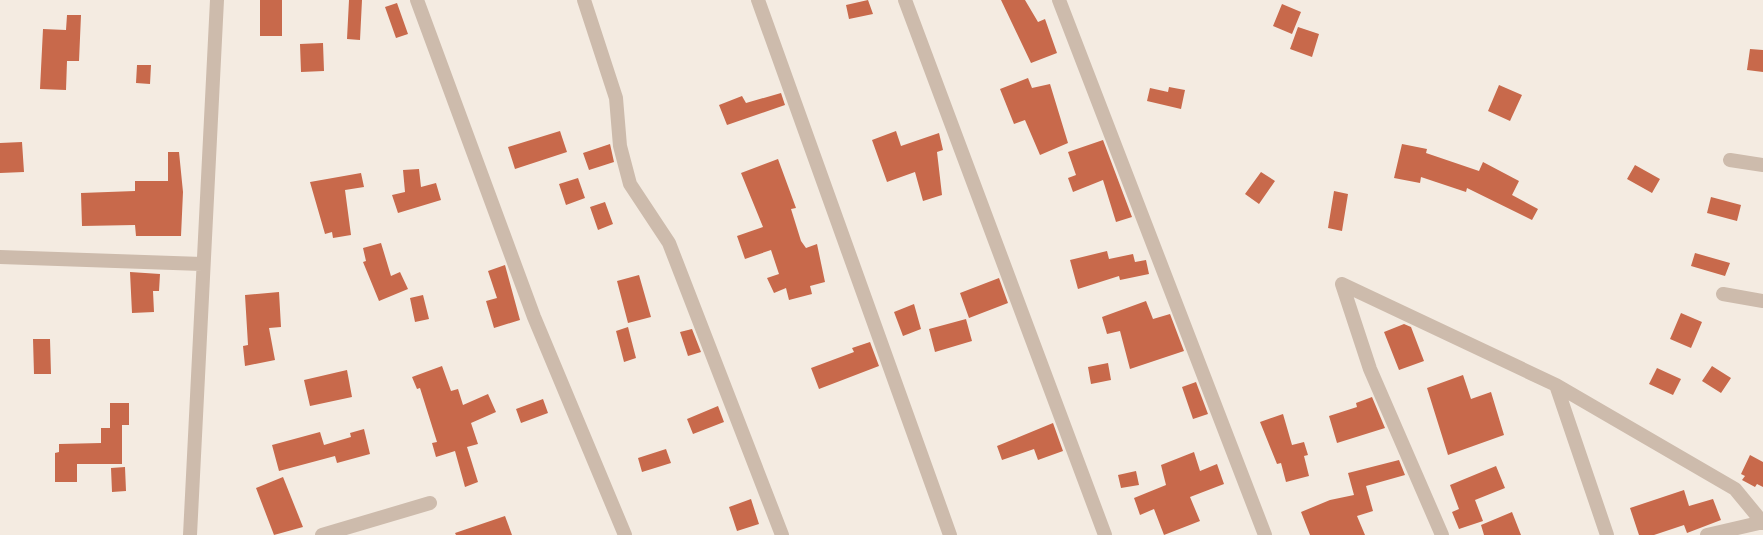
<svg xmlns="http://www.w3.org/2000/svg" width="1763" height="535" font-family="'Archivo Narrow',sans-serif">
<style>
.building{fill:#c8694b}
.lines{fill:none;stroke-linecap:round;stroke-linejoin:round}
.street{stroke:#cdbbac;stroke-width:14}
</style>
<rect width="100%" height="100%" fill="#f4ebe1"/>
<path class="building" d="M260,0H282V36H260Z
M349,0H362L360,40L347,39Z
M868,0L873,14L849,19L846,5Z
M1001,0H1025L1038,22L1045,19L1057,53L1031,63Z
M397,3L408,34L396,38L385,7Z
M1282,4L1301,12L1292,34L1273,26Z
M67,15H81L79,61H67L66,90L40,89L43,29L66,30Z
M1298,27L1319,34L1312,57L1290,49Z
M323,43L324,71L301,72L300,44Z
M1750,49L1763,50V72L1747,70Z
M137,65H151L150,84L136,83Z
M1028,78L1032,88L1050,84L1068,143L1040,155L1025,120L1014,124L1000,89Z
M1499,85L1522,95L1510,121L1488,111Z
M1169,87L1185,90L1181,109L1147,101L1150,88L1168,92Z
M781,93L785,105L727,125L719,105L742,96L746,103Z
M560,131L567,152L515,169L508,147Z
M896,131L901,146L939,133L943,150L937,152L942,195L923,201L915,172L887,182L872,140Z
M1103,140L1132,217L1116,222L1103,180L1073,192L1068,178L1076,175L1068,152Z
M22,142L24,172L0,173V143Z
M610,144L614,162L589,170L583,153Z
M1402,144L1427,149L1426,153L1479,171L1483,162L1519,181L1512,195L1538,209L1532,220L1467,188L1466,192L1421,177L1420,183L1394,178Z
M168,152H179L183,192L181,236H136L135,225L82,226L81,193L135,191V181H168Z
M778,159L796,208L791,209L801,241L806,248L817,244L825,282L810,286L812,294L789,300L786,288L774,293L767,278L779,274L771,250L745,259L737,236L763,227L741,173Z
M1635,165L1660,179L1652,193L1627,179Z
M419,169L421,187L436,183L441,200L398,213L392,195L405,192L403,170Z
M1261,172L1275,181L1259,204L1245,194Z
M361,173L364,187L345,190L351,235L333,238L332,232L325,234L310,182Z
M578,178L585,198L566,205L559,184Z
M1334,191L1348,194L1342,231L1328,228Z
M1711,197L1741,205L1737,221L1707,213Z
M605,202L613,224L598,230L590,207Z
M381,243L391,276L400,272L408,289L379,301L363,262L366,261L363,248Z
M1107,251L1109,259L1133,254L1135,262L1146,260L1149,274L1120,280L1119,276L1078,289L1070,260Z
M1695,253L1730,263L1725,276L1691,266Z
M505,265L520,320L494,328L486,301L497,298L488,271Z
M130,272L160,274L159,291H153L154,312L132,313Z
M639,275L651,317L628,323L617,281Z
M999,278L1008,303L969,318L960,293Z
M279,292L281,327L269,328L275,360L245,366L243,346L248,345L245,295Z
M423,295L429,319L415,322L410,298Z
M1146,301L1153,319L1170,314L1184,351L1130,369L1120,331L1107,334L1102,317Z
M914,304L921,329L903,336L894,312Z
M1681,313L1702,322L1691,348L1670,339Z
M966,319L972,341L935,352L929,329Z
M1404,324L1411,327L1424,361L1399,370L1384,332Z
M628,327L636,358L624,362L616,331Z
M692,329L701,352L688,356L680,332Z
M33,339H50L51,374H34Z
M870,342L879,366L819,389L811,368L854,352L852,348Z
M1108,363L1111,380L1091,384L1088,367Z
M442,366L451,391L458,389L463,405L488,394L496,412L471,423L478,444L467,447L478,482L465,487L455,451L436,457L432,443L437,442L420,388L417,389L412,377Z
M1712,366L1731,378L1721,393L1702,381Z
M1657,368L1681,379L1673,395L1649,384Z
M347,370L352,397L310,406L304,380Z
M1463,375L1471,399L1491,392L1504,435L1448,455L1427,388Z
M1196,382L1208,414L1193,419L1182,387Z
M1372,397L1385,428L1337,443L1329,416L1357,407L1356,403Z
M543,399L548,413L521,423L516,409Z
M110,403H129V425H122V464H77V482H55V453L59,452V444L101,443V428H110Z
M718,406L724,422L693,434L687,419Z
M1283,414L1292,445L1304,442L1308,455L1304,456L1309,476L1286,482L1281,463L1277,464L1260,422Z
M1053,423L1063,451L1038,460L1034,449L1002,460L997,446Z
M364,429L370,454L337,463L335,456L279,471L272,445L320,432L324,445L351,437L350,433Z
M666,449L671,463L642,472L638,458Z
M1194,452L1200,471L1217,464L1224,484L1190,497L1200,521L1164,535L1154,509L1140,515L1134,498L1166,485L1161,465Z
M1750,455L1763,462V487L1757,484L1755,487L1742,480L1745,476L1741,474Z
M1399,460L1405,475L1366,486L1373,511L1357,516L1365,535H1310L1301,512L1330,500L1354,495L1348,473Z
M1496,466L1505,488L1475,500L1483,521L1459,529L1452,512L1459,509L1450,485Z
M125,467L126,491L112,492L111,468Z
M1136,471L1139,485L1121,488L1118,475Z
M283,477L303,527L274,535L256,488Z
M1684,490L1689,506L1713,499L1721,520L1687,533L1684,525L1654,535H1639L1630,508Z
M751,499L759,524L737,531L729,507Z
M1512,512L1521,535H1484L1481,525Z
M505,516L512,535H456L455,533Z"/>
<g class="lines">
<path class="street" d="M417,0L534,317L625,535
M584,0L616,98L620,146L630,184L669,243L782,535
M758,0L950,535
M905,0L1105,535
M1059,0L1265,535
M1730,160L1763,165
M0,257L202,264
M1342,284L1556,385L1735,489L1763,523
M1342,284L1370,369L1442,535
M1723,294L1763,301
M1556,385L1607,535
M190,535L217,0
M322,535L430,503
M1707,535L1763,522"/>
</g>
</svg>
